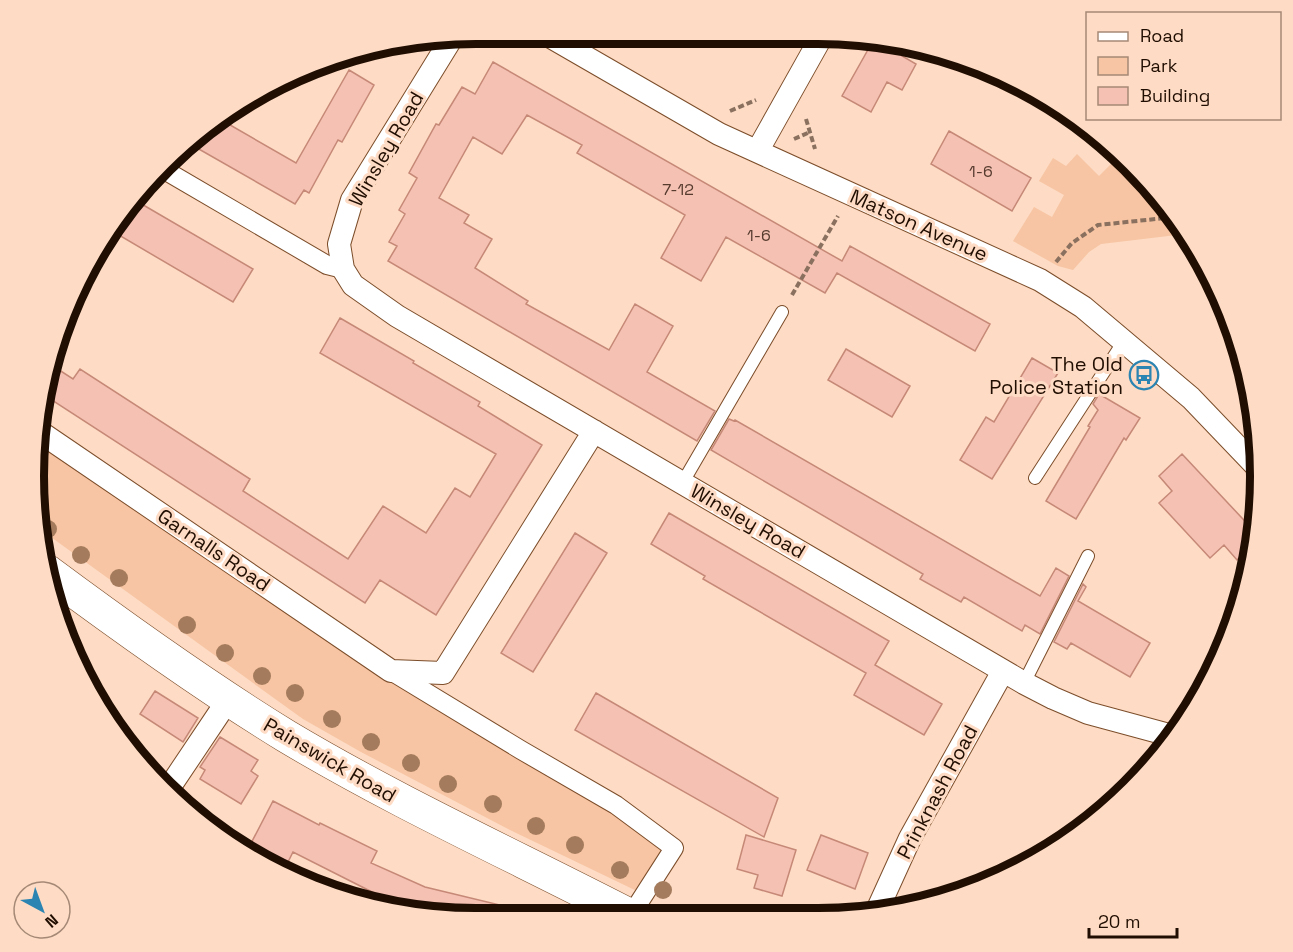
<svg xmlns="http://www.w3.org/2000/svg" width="1293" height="952" font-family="'Space Grotesk',sans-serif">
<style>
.green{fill:#f7c5a3}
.building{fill:#f4c1b3;stroke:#c68877;stroke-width:1.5}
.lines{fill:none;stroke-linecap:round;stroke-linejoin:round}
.service-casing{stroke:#7c4d2a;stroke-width:14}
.pedestrian-casing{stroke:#7c4d2a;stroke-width:20}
.minor-casing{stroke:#7c4d2a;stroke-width:24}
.secondary-casing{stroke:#7c4d2a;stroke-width:34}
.path{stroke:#8a705f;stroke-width:4;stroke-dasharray:6 3;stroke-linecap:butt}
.service{stroke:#fff;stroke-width:12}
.pedestrian{stroke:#fff;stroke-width:18}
.minor{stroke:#fff;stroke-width:22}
.secondary{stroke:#fff;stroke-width:33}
.tree{fill:#a47c5d}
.labels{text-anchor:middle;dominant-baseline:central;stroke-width:6;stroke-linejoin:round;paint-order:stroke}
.number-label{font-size:16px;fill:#563b2e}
.street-label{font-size:20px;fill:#210e02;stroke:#fddbc4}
.poi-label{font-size:20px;fill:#210e02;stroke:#fddbc4;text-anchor:end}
.rim{fill:none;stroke:#210e02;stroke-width:8}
</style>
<rect width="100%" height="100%" fill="#fddbc4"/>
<path class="green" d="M1077,154L1099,176L1115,160L1132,177L1135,174L1168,206L1185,234L1101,244L1089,252L1073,270L1058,266L1013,241L1034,207L1052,217L1064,195L1039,181L1053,158L1066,166Z
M37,430L674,848L641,893L510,830L361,752L303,719L37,527Z"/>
<path class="building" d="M874,39L908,44L902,56L916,64L902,90L887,82L871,112L842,96Z
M493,62L842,261L850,246L990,324L975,351L837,273L825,293L726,237L701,281L661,258L685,215L577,153L582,145L527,115L502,154L473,137L439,198L469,215L464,223L492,239L475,268L528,301L526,304L609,350L635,304L673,326L647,372L715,411L697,441L388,261L397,246L389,242L405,214L399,210L417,178L409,173L436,124L439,125L462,87L475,94Z
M349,70L374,85L342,142L338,140L309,193L304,190L295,204L197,148V137L218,118L296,163Z
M949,131L1031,178L1012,211L931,164Z
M133,199L253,269L233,302L112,231Z
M340,318L414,361L413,363L480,402L478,406L542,445L436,615L380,580L365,603L44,395L53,366L73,379L80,369L250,479L243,491L348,559L383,506L426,533L455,488L470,497L496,454L320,353Z
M846,349L910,386L892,417L828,380Z
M1032,358L1058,373L992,479L960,460L986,417L994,422Z
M1099,394L1140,418L1126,440L1124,438L1076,519L1046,501L1090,427L1088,426L1098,410L1093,404Z
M729,419L734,421L735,420L1040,596L1056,568L1069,576L1040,634L1025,625L1022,631L964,597L961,602L920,579L923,574L711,450Z
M1182,454L1256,533L1254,543L1237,560L1224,545L1210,558L1159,503L1172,491L1159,476Z
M669,513L889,641L875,665L942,704L924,735L854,695L866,673L703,579L705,576L651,544Z
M575,533L607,553L533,672L501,653Z
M1083,584L1086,587L1078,601L1150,643L1130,677L1071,643L1067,649L1054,642Z
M155,691L198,718L183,742L140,714Z
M596,693L778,798L764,837L575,730Z
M220,737L258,760L251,771L258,776L241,804L200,779L205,770L200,767Z
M273,801L319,825L320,823L377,851L371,863L425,887L516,909L515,918H447L383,907L384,905L372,899L374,893L293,852L288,862L277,857L273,865L247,851Z
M746,835L796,850L782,896L754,888L758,875L737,869Z
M821,835L868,853L855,889L807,870Z"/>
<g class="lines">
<g class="service-casing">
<path id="service" d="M1035,478L1124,341
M683,482L782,312
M1024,683L1088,556"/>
</g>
<g class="pedestrian-casing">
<path id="pedestrian" d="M161,168L327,265L343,269
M391,671L521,750L616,805L674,848L631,915"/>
</g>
<g class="minor-casing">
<path id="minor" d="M544,33L719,134L1040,280L1083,307L1191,398L1258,468
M453,36L352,200L339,244L343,269L353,285L397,316L1024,683L1053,698L1088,713L1173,736
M758,150L823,34
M37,430L391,671L443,673L594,431
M167,791L228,700
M875,915L910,838L1003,671"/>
</g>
<g class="secondary-casing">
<path id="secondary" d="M47,571C125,629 203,685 286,736C398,803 517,857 633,917"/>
</g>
<path class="path" d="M730,111L756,100
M806,119L815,149
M794,139L810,132
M1056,262L1072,243L1098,225L1175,217
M792,295L838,216"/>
<use href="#service" class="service"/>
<use href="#pedestrian" class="pedestrian"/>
<use href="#minor" class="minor"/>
<use href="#secondary" class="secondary"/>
</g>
<g class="tree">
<circle cx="48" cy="529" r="9"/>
<circle cx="81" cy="555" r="9"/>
<circle cx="119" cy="578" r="9"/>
<circle cx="187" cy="625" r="9"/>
<circle cx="225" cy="653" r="9"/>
<circle cx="262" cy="676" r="9"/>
<circle cx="295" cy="693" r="9"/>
<circle cx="332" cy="719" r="9"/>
<circle cx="371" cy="742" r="9"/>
<circle cx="411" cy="763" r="9"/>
<circle cx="448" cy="784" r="9"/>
<circle cx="493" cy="804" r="9"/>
<circle cx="536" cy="826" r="9"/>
<circle cx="575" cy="845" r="9"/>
<circle cx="620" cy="870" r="9"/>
<circle cx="663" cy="890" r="9"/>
</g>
<defs>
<g id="bus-ring" transform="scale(1.5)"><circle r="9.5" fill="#fddbc4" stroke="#2b84b2" stroke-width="1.5"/><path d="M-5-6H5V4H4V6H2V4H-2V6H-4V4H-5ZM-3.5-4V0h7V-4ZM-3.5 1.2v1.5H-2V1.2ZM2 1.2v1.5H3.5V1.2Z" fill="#2b84b2"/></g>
</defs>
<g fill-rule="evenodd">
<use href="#bus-ring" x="1144" y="375"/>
</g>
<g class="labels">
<g class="number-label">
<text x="981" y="171">1-6</text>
<text x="678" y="189">7-12</text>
<text x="759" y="235">1-6</text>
</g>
<g class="street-label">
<text transform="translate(386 149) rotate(-60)">Winsley Road</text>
<text transform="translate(919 225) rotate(24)">Matson Avenue</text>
<text transform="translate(748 521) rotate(30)">Winsley Road</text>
<text transform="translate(214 550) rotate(34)">Garnalls Road</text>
<text transform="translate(330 760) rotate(30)">Painswick Road</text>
<text transform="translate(937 792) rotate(-62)">Prinknash Road</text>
</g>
<g class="poi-label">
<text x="1123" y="364">The Old<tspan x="1123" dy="23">Police Station</tspan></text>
</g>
</g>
<path d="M0 0H1293V952H0ZM476 44H818A432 432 0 0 1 1250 476V476A432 432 0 0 1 818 908H476A432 432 0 0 1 44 476V476A432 432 0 0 1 476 44Z" fill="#fddbc4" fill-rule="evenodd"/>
<path class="rim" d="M476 44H818A432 432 0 0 1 1250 476V476A432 432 0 0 1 818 908H476A432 432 0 0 1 44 476V476A432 432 0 0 1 476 44Z"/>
<rect x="1086" y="12" width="195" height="108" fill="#fddbc4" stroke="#a58976" stroke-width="1.5"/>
<rect x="1098" y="32" width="30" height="9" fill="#ffffff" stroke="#a58976" stroke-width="1.5"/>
<text x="1140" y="42" font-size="18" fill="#210e02">Road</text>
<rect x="1098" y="57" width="30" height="18" fill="#f7c5a3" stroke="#a58976" stroke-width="1.5"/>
<text x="1140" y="72" font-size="18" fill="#210e02">Park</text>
<rect x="1098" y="87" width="30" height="18" fill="#f4c1b3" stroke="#a58976" stroke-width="1.5"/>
<text x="1140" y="102" font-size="18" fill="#210e02">Building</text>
<g transform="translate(42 910) rotate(139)"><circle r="28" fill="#fddbc4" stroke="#a58976" stroke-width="1.5"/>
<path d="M0-4.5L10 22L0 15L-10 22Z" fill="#2b84b2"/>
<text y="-9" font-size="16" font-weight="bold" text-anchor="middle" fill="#210e02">N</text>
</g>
<path d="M1089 928v9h88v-9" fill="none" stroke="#210e02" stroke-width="3"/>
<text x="1098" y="928" font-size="18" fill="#210e02" stroke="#fddbc4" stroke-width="4.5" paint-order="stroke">20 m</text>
</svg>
